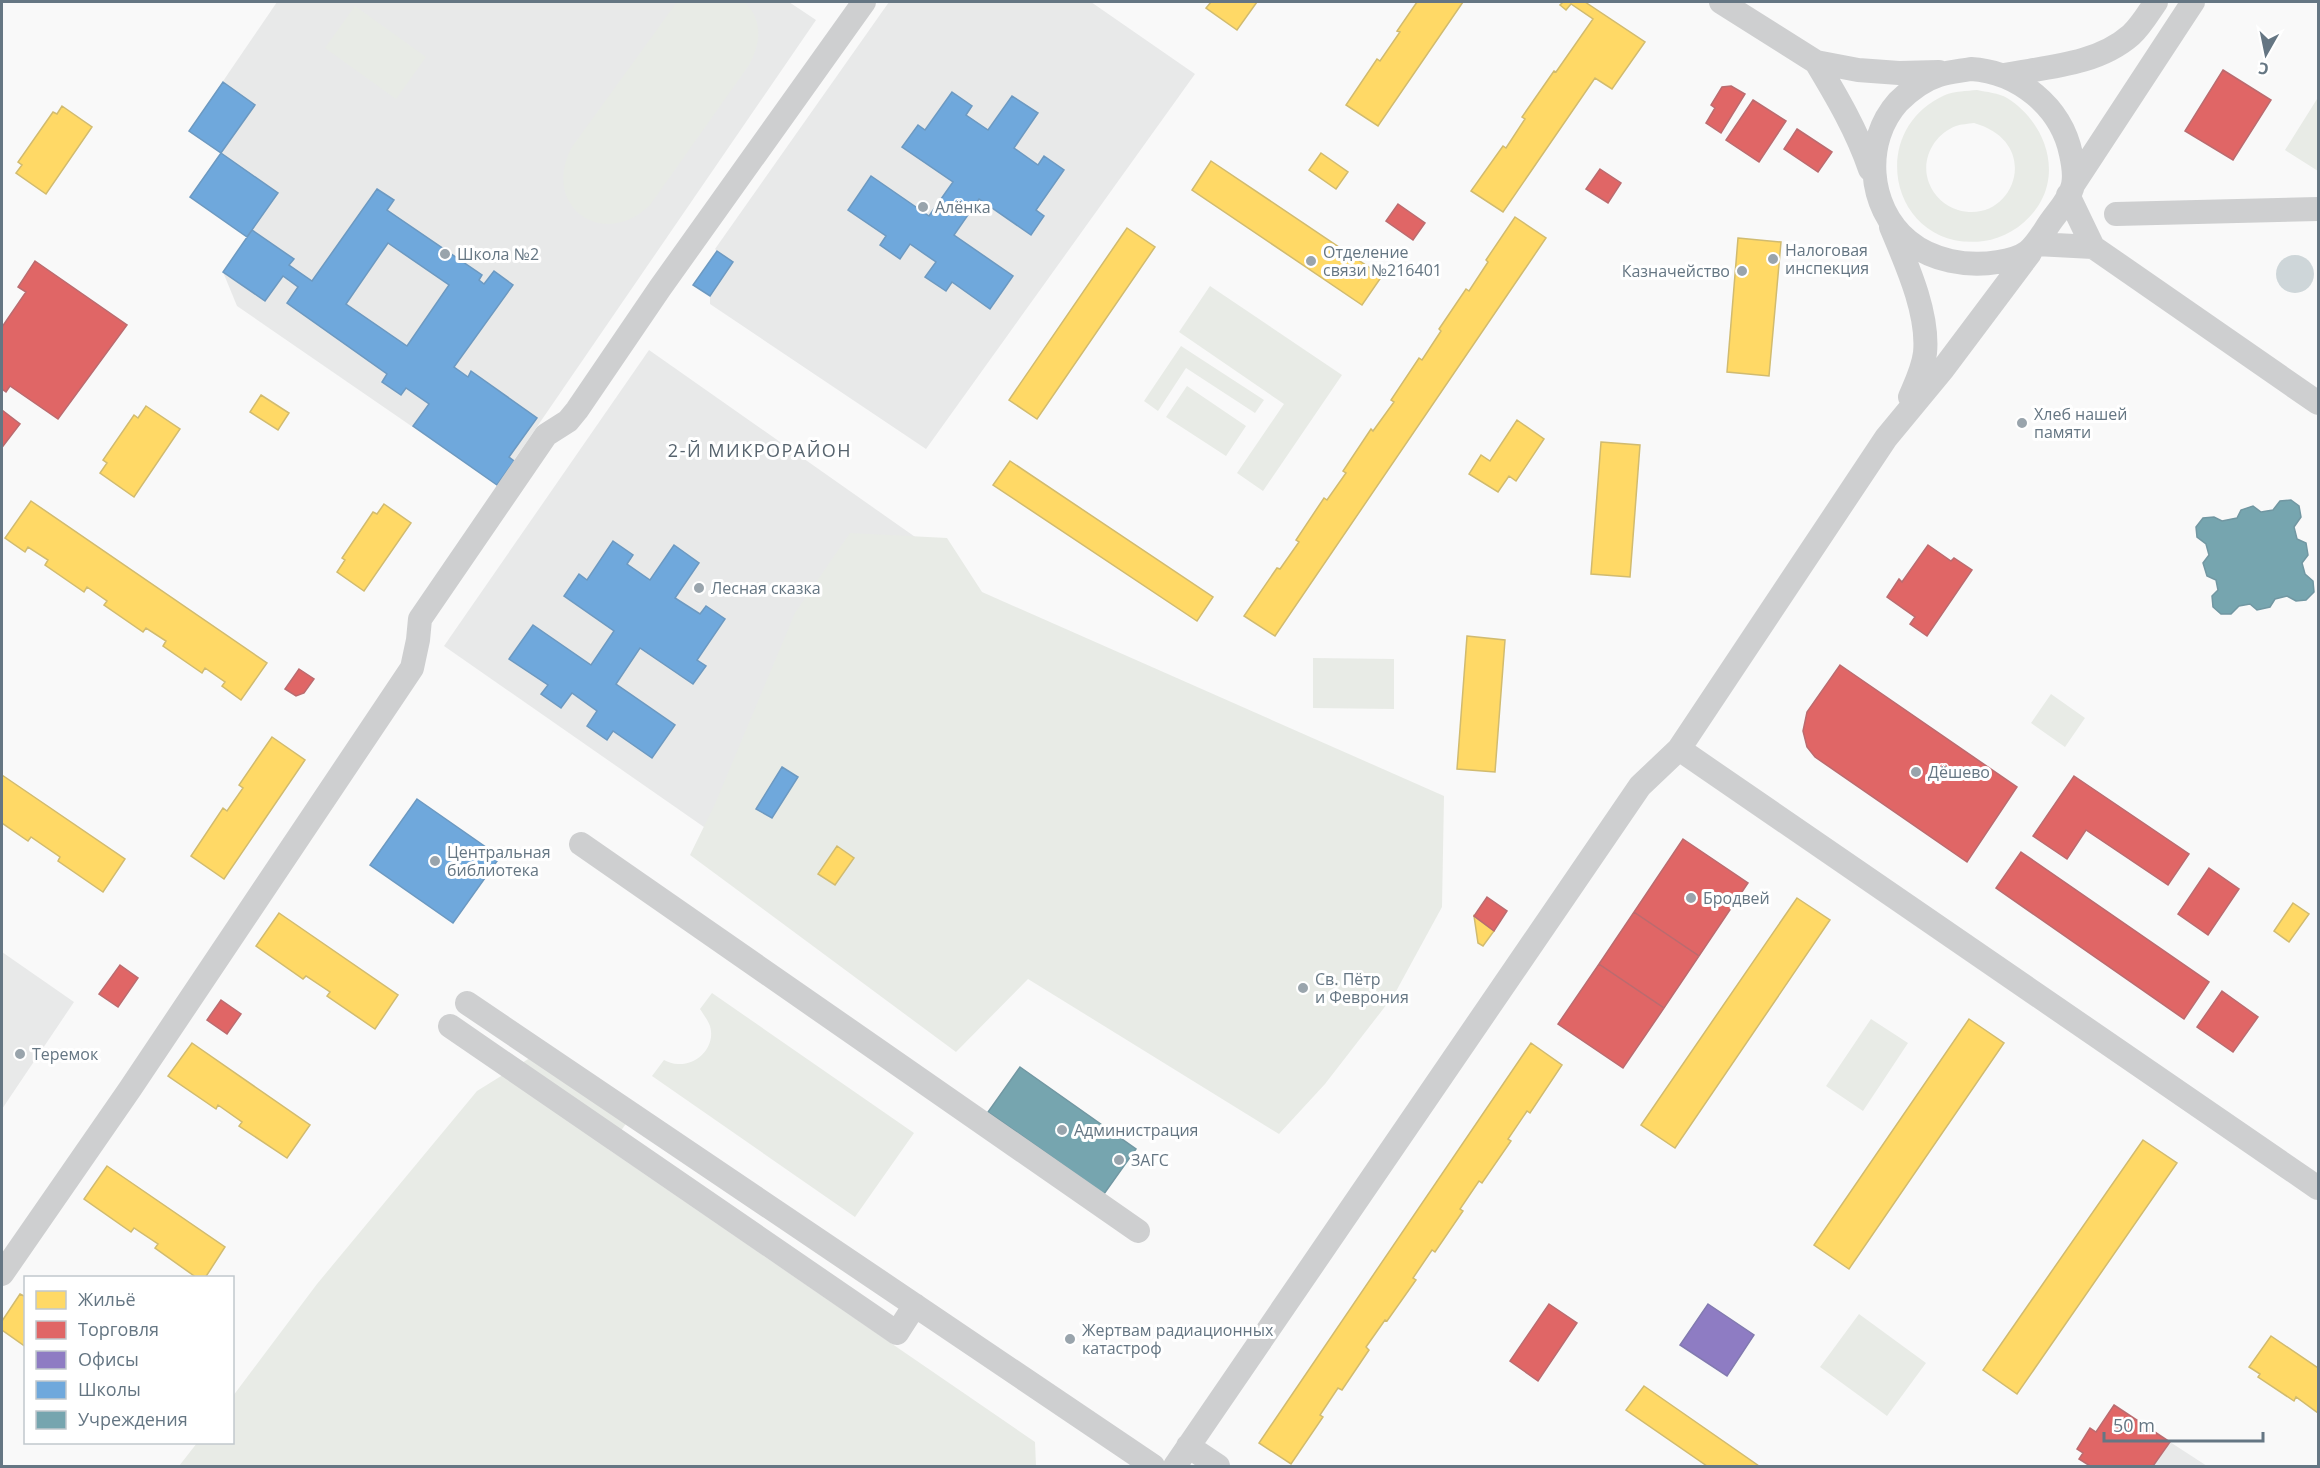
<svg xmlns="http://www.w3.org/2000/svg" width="2320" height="1468" font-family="'Open Sans',sans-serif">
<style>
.built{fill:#e8e9e9}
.green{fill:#e8ebe6;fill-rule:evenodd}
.water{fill:#ced6d9}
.homes{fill:#ffd966;stroke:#d1bb6f;stroke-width:1.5}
.shops{fill:#e06666;stroke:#bb6b6f;stroke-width:1.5}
.offices{fill:#8e7cc3;stroke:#827ab0;stroke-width:1.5}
.schools{fill:#6fa8dc;stroke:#6c99c1;stroke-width:1.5;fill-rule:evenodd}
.public{fill:#76a5af;stroke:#7197a2;stroke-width:1.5}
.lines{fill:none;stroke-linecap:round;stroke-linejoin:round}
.minor{stroke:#cecfd0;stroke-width:24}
.poi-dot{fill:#99a4ac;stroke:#fff;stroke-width:2}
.labels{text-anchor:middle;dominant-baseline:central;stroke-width:6;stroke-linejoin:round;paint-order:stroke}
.poi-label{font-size:16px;fill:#657683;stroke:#fff;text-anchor:start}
.neighbourhood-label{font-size:18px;letter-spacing:1.5px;fill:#57646e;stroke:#fff}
</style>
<rect width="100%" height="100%" fill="#f9f9f9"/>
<path class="built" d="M277,2H789L816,20L497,485L237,306L223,272L247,237L190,197L220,153L189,131Z
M889,2H1091L1195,74L926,449L710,304V296L693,285L717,251L715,249Z
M649,350L938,553L747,857L444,646Z
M2,952L74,1002L2,1109Z
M2170,1442L2207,1466H2153Z"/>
<path class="green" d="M677,2H745C763,21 761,43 749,65L650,205C603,251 540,206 572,147Z
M355,6L426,57L396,99L325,48Z
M1977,90C1986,92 1999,93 2007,98C2041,119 2061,164 2041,201C2030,222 2007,238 1984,241C1893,253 1863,132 1945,95C1954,91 1967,91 1977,90ZM1974,123C2045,143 2013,226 1958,210C1945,206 1934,196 1929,183C1920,160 1934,134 1956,126C1961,124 1968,124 1974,123Z
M2317,99L2318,100V171L2285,150Z
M1210,286L1342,375L1263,491L1237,473L1284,404L1179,332Z
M1181,346L1264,400L1255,413L1186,368L1158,411L1144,401Z
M1187,386L1246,426L1226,456L1166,417Z
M850,533L947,538L982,592L1444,796L1442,907L1394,995L1325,1084L1279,1134L1028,979L956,1052L690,855L715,804L795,613Z
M1313,658L1394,659V709L1313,708Z
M2051,694L2085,718L2065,747L2031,723Z
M712,993L914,1133L855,1217L652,1076L664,1060C668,1062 673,1064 678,1064C698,1065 716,1046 710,1026C708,1020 703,1014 700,1009Z
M1871,1019L1908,1043L1863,1111L1826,1086Z
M533,1056L630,1118L608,1149L1035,1442L1036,1466H179L197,1443L232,1442L233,1396L317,1284L477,1091Z
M1859,1314L1926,1363L1887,1416L1820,1367Z"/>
<path class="water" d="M2276 274a19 19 0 1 1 38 0a19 19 0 1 1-38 0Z"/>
<path class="homes" d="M1211,2H1257L1237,30L1206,8Z
M1417,2H1463L1378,126L1346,105L1377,59L1380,61L1400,32L1397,31Z
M1563,2H1585L1645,42L1612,89L1595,78L1503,212L1471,191L1503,146L1506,148L1525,119L1522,117L1554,71L1556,72L1593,19L1571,4L1566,10L1560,5Z
M62,106L92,127L46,194L16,173L22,165L18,162L53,112L57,114Z
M1321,153L1348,172L1336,189L1309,170Z
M1211,161L1382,276L1362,305L1192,190Z
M1515,217L1546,238L1275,636L1244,616L1277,568L1280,569L1299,542L1296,540L1324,498L1327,500L1346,473L1343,471L1371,429L1373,431L1394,402L1391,400L1419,358L1422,360L1441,331L1439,329L1466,289L1469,291L1488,262L1486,260Z
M1127,228L1155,247L1037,419L1009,400Z
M1738,238L1781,242L1769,376L1727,372Z
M261,395L289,413L278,430L250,412Z
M146,406L180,429L134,497L100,473L107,463L103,460L134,415L138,418Z
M1517,420L1544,439L1516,481L1509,476L1498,492L1469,474L1481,455L1490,461Z
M1601,442L1640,445L1630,577L1591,574Z
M1010,461L1213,597L1197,621L993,485Z
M31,501L267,663L241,700L222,686L225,682L205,668L202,673L163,646L166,641L146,628L143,632L104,605L107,601L87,587L84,592L45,565L48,560L28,547L25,552L5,538Z
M384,504L411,523L364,591L337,572L345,560L342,558L373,512L377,514Z
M1467,636L1505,640L1495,772L1457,769Z
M272,737L305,760L224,879L191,856L223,808L227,811L243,788L239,785Z
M2,775L125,859L103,892L58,861L60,857L31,837L28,841L2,823Z
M837,846L854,858L835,885L818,874Z
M1797,898L1830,920L1675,1148L1641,1125Z
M2293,903L2309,914L2289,942L2274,931Z
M279,913L398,995L375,1029L327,996L330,992L306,976L303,979L256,946Z
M1474,916L1494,931L1483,946L1478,943Z
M1969,1019L2004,1043L1849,1269L1814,1245Z
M192,1043L310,1125L287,1158L239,1126L242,1122L218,1105L216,1109L168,1076Z
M1531,1043L1562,1065L1530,1113L1527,1111L1508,1139L1511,1141L1482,1183L1479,1181L1460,1209L1463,1211L1435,1252L1432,1250L1413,1278L1416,1280L1387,1321L1385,1320L1366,1347L1369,1350L1342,1390L1338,1388L1320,1415L1323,1417L1291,1464L1259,1443Z
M2143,1140L2177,1163L2017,1394L1983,1370Z
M107,1166L225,1247L205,1278H197L155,1248L158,1244L134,1228L131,1232L84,1199Z
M20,1294L26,1297V1347L2,1330V1321Z
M2271,1336L2318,1368V1413L2296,1397L2294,1401L2258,1377L2260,1374L2249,1367Z
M1644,1386L1759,1466H1707L1626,1410Z"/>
<path class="shops" d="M2223,70L2271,100L2233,160L2185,131Z
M1731,86L1745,94L1721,133L1706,123L1715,108L1711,105L1722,87Z
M1753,100L1786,121L1759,162L1726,140Z
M1797,129L1832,152L1818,172L1784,149Z
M1600,169L1621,183L1608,203L1586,189Z
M1398,204L1425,223L1413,240L1386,221Z
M35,261L127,325L58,419L10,386L6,392L2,389V327L26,292L18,287Z
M2,410L20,424L3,446L2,445Z
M1928,545L1951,561L1954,558L1972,570L1927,636L1910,624L1915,617L1887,597L1899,579L1902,582Z
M1840,665L2017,787L1967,862L1815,757L1807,747L1803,731L1807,712Z
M299,669L314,679L304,693L296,696L285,689Z
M2074,776L2189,854L2168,885L2086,830L2067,859L2033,836Z
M1683,839L1748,883L1699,956L1634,912Z
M2021,852L2209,982L2184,1019L1996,888Z
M2209,868L2239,889L2208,935L2178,914Z
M1487,897L1507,911L1494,931L1474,916Z
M1634,912L1699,956L1664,1008L1599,964Z
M1599,964L1664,1008L1623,1068L1558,1024Z
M120,965L138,978L118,1007L99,994Z
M2222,991L2258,1017L2233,1052L2197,1027Z
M221,1000L241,1014L227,1034L207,1020Z
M1549,1304L1577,1323L1538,1381L1510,1361Z
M2114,1405L2170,1442L2153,1466H2090L2079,1459L2083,1453L2077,1449L2090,1428L2096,1432Z"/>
<path class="offices" d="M1708,1304L1754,1335L1727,1376L1680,1345Z"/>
<path class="schools" d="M223,82L255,105L221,153L189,131Z
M952,92L972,106L966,115L988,130L1012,96L1038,113L1014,148L1038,165L1044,156L1064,170L1036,210L1044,216L1031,235L979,199L954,235L1013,276L990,309L952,282L946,291L925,277L936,262L910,244L900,259L880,245L886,236L848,210L871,176L929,216L953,182L902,147L918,125L925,130Z
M221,153L278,193L247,237L190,197Z
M377,189L394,200L387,210L482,275L479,280L484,284L494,271L513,285L454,367L468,377L471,371L537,418L509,457L514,461L497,485L413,426L429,404L406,388L401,395L382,382L387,374L287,303L298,287L283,276L265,301L223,272L252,230L294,259L289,265L312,281ZM388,243L449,285L407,346L346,304Z
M717,251L733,262L710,296L693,285Z
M613,541L633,555L627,564L650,580L674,545L699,563L675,598L700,614L706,606L725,619L697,660L706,666L693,684L640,648L616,684L675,725L652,758L613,731L607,740L587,726L597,711L572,693L561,708L541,694L548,685L509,659L533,625L591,665L614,631L564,596L579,574L587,580Z
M782,767L798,777L772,818L756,809Z
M417,799L500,857L453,923L370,865Z"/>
<path class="public" d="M2291,500L2299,506L2301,517L2294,527L2297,539L2306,543L2308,555L2302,563L2305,574L2313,581L2314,592L2306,600L2296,601L2287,596L2275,599L2270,607L2257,610L2250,604L2239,606L2231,614H2221L2213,607L2212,596L2218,590L2216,580L2207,576L2203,563L2209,555L2206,544L2197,537L2196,527L2203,518L2214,517L2222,521L2237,518L2241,510L2253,506L2261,512L2273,510L2280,501Z
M1020,1067L1136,1149L1104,1194L988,1112Z"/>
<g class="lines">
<path class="minor" d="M1721,2L1816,62L1858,70L1899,73L1939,72
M1816,62C1837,97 1857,131 1870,169
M1971,69C2018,72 2061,106 2071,154C2073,163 2075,176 2073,185C2070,199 2057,212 2049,224C2033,248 2030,257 1998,262C1967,267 1932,261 1908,241C1867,207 1863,141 1898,102C1910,90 1923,80 1939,75C1949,72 1960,71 1971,69Z
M2004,75C2046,67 2097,65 2131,35C2141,26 2149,12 2156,2
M2073,185L2193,2
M2068,195L2093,247L2318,403
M2116,214L2318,209
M1891,227C1906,263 1929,313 1925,353C1923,369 1916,383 1910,397
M2036,244L2093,247
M1679,749L2318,1188
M581,844L1138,1231
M467,1003L1153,1466
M450,1026L897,1333L915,1305
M2,1274L130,1089L412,668L418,640L420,619L546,435L568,421L577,410L660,288L864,2
M1188,1446L1218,1466
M1175,1466L1640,786L1679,749L1886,438L1943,369L2030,253"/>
</g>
<g class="poi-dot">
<circle cx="923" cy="207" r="6"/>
<circle cx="445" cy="254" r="6"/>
<circle cx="1773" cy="259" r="6"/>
<circle cx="1311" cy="261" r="6"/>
<circle cx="1742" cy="271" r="6"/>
<circle cx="2022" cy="423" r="6"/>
<circle cx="699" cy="588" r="6"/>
<circle cx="1916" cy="772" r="6"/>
<circle cx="435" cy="861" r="6"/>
<circle cx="1691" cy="898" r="6"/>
<circle cx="1303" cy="988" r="6"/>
<circle cx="20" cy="1054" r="6"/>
<circle cx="1062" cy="1130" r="6"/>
<circle cx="1119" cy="1160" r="6"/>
<circle cx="1070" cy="1339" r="6"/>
</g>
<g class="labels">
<g class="poi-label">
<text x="935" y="207">Алёнка</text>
<text x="1785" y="250">Налоговая<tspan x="1785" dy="18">инспекция</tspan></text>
<text x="1323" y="252">Отделение<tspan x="1323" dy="18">связи №216401</tspan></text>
<text x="457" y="254">Школа №2</text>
<text x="1730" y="271" text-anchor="end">Казначейство</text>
<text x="2034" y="414">Хлеб нашей<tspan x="2034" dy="18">памяти</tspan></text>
<text x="711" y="588">Лесная сказка</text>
<text x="1928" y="772">Дёшево</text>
<text x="447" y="852">Центральная<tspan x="447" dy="18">библиотека</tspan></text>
<text x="1703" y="898">Бродвей</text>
<text x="1315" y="979">Св. Пётр<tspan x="1315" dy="18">и Феврония</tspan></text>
<text x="32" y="1054">Теремок</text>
<text x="1074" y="1130">Администрация</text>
<text x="1131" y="1160">ЗАГС</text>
<text x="1082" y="1330">Жертвам радиационных<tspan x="1082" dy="18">катастроф</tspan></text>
</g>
<g class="neighbourhood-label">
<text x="760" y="450">2-Й МИКРОРАЙОН</text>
</g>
</g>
<rect width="2320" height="1468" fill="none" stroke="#657683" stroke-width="6"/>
<rect x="24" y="1276" width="210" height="168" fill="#ffffff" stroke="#c1c8cd" stroke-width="1.5"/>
<rect x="36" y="1291" width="30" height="18" fill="#ffd966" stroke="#c1c8cd" stroke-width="1.5"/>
<text x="78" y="1306" font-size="18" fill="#657683">Жильё</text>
<rect x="36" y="1321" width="30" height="18" fill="#e06666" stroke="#c1c8cd" stroke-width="1.5"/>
<text x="78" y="1336" font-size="18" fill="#657683">Торговля</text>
<rect x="36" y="1351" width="30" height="18" fill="#8e7cc3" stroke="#c1c8cd" stroke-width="1.5"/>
<text x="78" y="1366" font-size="18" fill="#657683">Офисы</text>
<rect x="36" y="1381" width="30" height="18" fill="#6fa8dc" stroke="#c1c8cd" stroke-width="1.5"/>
<text x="78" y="1396" font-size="18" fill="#657683">Школы</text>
<rect x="36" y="1411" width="30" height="18" fill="#76a5af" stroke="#c1c8cd" stroke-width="1.5"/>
<text x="78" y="1426" font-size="18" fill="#657683">Учреждения</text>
<g transform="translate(2266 54) rotate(189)" stroke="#ffffff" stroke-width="4.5" paint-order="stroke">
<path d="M0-4.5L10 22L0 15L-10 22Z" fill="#657683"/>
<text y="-9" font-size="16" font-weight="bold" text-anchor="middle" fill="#657683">С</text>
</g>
<path d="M2104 1432v9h159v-9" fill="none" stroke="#657683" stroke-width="3"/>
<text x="2113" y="1432" font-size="18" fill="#657683" stroke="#ffffff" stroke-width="4.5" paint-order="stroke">50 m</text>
</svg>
